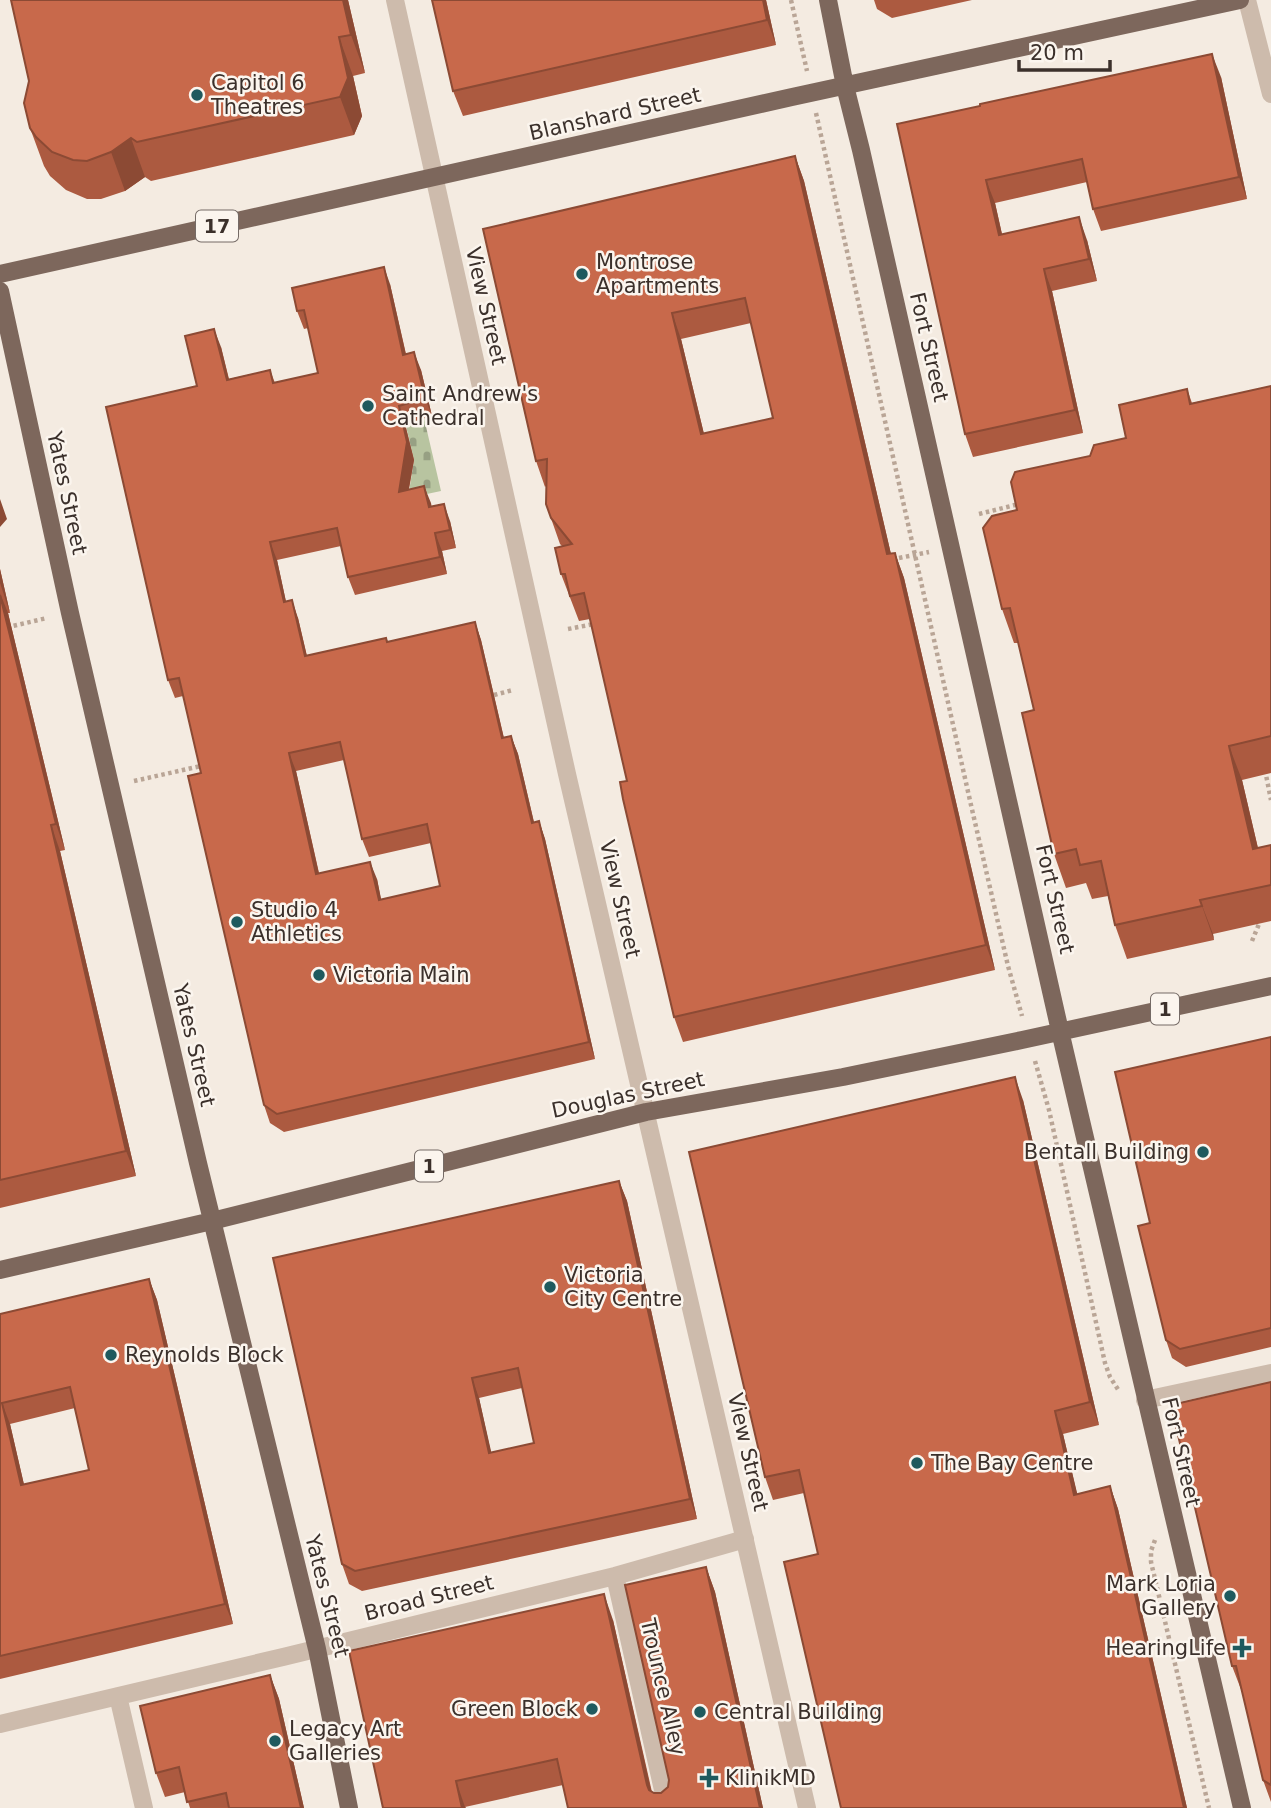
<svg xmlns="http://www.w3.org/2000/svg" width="1271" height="1808" font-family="'DejaVu Sans',sans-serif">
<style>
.cemetery{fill:url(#cemetery-stones)}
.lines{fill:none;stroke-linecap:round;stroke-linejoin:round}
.path{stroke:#b9a596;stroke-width:4.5;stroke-dasharray:3.5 3.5;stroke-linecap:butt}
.minor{stroke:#cdbbac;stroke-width:18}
.major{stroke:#7d675c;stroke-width:18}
.wall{fill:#ac5a40;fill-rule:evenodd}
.shaded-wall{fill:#8c4a34}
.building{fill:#c8694b;stroke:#8c4a34;stroke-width:2;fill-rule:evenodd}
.poi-dot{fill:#1f5a5e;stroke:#fbf5ee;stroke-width:2.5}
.labels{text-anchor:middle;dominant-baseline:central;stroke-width:5;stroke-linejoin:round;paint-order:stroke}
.shield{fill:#fbf5ee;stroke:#756b66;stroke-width:2}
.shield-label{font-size:19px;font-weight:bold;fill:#3b302b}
.poi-label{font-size:21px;fill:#3b302b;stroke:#fbf5ee;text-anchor:start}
.street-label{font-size:21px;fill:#3b302b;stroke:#fbf5ee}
</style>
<defs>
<pattern id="cemetery-stones" width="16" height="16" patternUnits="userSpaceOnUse" patternTransform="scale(1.75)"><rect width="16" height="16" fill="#b8c4a0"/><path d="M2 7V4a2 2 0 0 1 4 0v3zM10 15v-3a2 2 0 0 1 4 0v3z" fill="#97a083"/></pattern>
</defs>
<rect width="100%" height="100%" fill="#f4ebe1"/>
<path class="cemetery" d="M424,418L441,491L408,498L414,460L405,422Z"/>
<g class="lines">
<path class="path" d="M791,0L807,71
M816,113L971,805L1008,966L1022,1016
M979,514L1019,504
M899,558L929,552
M0,629L47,618
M568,629L594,624
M494,695L513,690
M1265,770L1271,800
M134,781L201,766
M1252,941L1261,919
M1035,1061L1049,1110L1105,1363L1110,1377L1119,1391
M1155,1540L1151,1551V1562L1209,1808"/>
<path class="minor" d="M395,0L567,774L807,1808
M1247,0L1271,94
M1145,1400L1271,1373
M615,1576L667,1808
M118,1696L144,1808
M0,1724L283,1657L615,1576L745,1539"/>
<path class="major" d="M828,0L845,86L861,150L1060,1031L1242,1808
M0,274L792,97L1240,0
M0,291L70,613L198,1163L317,1649L349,1808
M0,1270L212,1221L646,1112L843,1077L1022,1040L1271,986"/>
</g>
<path class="wall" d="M11,0H348L365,73L353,76L362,116L354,135L151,181L145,177L125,191L101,199H87L66,190L50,176L44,166L30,128L29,81Z
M432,0H766L776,45L463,116L453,91Z
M874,0H972L892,18L877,9Z
M1221,77L1247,199L1101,231L1093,209L1087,182L995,203L1002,234L1087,240L1097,281L1052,291L1083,433L973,457L965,434L980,106Z
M795,156L804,181L891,554L895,553L904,578L995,970L683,1042L674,1017L627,781L590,619L579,621L561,574L562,546L560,544L546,504V486L545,487L536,461ZM751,323L773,418L704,434L681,339Z
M390,284L406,354L421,370L432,416L405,424L414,460L409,489L450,521L456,548L442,551L447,574L355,595L348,577L341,546L277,560L286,602L298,618L307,656L388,642L475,622L481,640L504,738L511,736L518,754L534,822L539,821L545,839L595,1059L284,1132L270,1123L264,1105L201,773L183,696L175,698L168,680L197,386L221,347L229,379L270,370L275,383L318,373L308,328L304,329L297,311ZM344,760L362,839L369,857L431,843L440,886L381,900L377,879L319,873L296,771Z
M1271,386V773L1242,780L1258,848L1271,845V921L1213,934L1214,940L1127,959L1115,925L1108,896L1092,899L1086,883L1066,888L1054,854L1034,710L1018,643H1014L1002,609L1017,510L1090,456L1126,438L1187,389L1192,403Z
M0,569L10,613H8L65,850L60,851L136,1176L0,1208Z
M1271,1037V1347L1186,1367L1172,1358L1166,1340L1150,1223Z
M1023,1100L1099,1425L1063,1434L1077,1494L1110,1486L1118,1509L1187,1808H841L818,1554L804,1493L773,1500L765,1477Z
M619,1181L627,1201L697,1519L362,1591L349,1584L342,1564L273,1258ZM522,1388L534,1443L491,1453L479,1398Z
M149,1279L157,1300L233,1624L0,1679V1314ZM75,1408L89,1470L24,1485L10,1424Z
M1271,1382V1802L1263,1780L1242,1692L1232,1666Z
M706,1567L715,1592L763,1808H568L563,1785L465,1807L466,1808H383L613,1620L652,1792L654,1793H661L668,1787Z
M270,1675L279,1699L304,1808H190L185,1792L165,1797L156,1773Z"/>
<path class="shaded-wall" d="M343,0H348L365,73L351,35Z
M763,0H766L776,45L767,20Z
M339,37L353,76L362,116L354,135L340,97Z
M1212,54L1221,77L1247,199L1239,177Z
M131,138L145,177L125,191L111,152Z
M795,156L804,181L897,580L887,554Z
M986,180L995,203L1007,257L999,235Z
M1079,217L1087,240L1097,281L1089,259Z
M384,267L390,284L410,373L403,355Z
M1044,269L1052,291L1083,433L1075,410Z
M672,313L681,339L710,459L701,434Z
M214,329L221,347L233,397L227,380Z
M414,352L421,370L432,416L425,398Z
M399,406L405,424L414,460L405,509L399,492Z
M424,486L431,503L435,525L429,507Z
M0,499L7,519L0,527Z
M444,504L450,521L456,548L450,530Z
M435,533L442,551L447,574L440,557Z
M270,542L277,560L290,620L284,602Z
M895,553L904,578L995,970L986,945Z
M0,569L10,613L0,583Z
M0,593L8,613L65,850L56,824Z
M292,600L298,618L311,674L305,656Z
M475,622L481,640L508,756L502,738Z
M511,736L518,754L538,840L532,823Z
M1229,746L1242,780L1266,883L1253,849Z
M289,753L296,771L323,892L316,874Z
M539,821L545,839L595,1059L589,1042Z
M51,825L60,851L136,1176L126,1151Z
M370,862L377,879L385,918L379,900Z
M1200,900L1213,934L1214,940L1202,906Z
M1015,1077L1023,1100L1099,1425L1090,1402Z
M619,1181L627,1201L697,1519L690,1499Z
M149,1279L157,1300L233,1624L225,1604Z
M472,1378L479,1398L496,1473L489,1453Z
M2,1403L10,1424L29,1506L21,1485Z
M1055,1411L1063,1434L1083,1518L1074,1495Z
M1110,1486L1118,1509L1187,1808H1184Z
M706,1567L715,1592L763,1808H760Z
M604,1594L613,1620L655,1808L647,1785Z
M270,1675L279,1699L304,1808H301Z
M456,1781L465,1807L466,1808H462Z"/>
<path class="building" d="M11,0H343L351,35L339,37L348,78L340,97L137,142L131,138L111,152L87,161L73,160L52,152L36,137L30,128L24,103L29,81Z
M432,0H763L767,20L453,91Z
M1212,54L1239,177L1093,209L1082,159L986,180L999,235L1079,217L1089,259L1044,269L1075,410L965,434L897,124L980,106V104Z
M795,156L887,554L895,553L986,945L674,1017L623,799L620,782L627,781L584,593L570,596L565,574H561L555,548L572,544L551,518L546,504L547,459L536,461L483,229ZM745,298L773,418L701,434L672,313Z
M384,267L403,355L414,352L425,398L399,406L407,442L399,492L424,486L429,507L444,504L450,530L435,533L440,557L348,577L337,528L270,542L284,602L292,600L305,656L386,638L387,642L475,622L502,738L511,736L532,823L539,821L589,1042L277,1114L264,1105L188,776L201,773L179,678L168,680L106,407L197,386L185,336L214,329L227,380L270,370L273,383L318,373L304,310L297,311L292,288ZM340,742L362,839L427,824L440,886L379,900L370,862L316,874L289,753Z
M1271,386V736L1229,746L1253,849L1271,845V885L1200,900L1202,906L1115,925L1101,861L1080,865L1076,849L1054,854L1022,713L1034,710L1010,608L1002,609L983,528L992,516L1017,510L1011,482L1015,472L1090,456L1094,445L1126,438L1119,405L1187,389L1190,404Z
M0,595L56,824L51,825L126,1151L0,1180Z
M1271,1037V1328L1180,1349L1166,1340L1138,1226L1150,1223L1115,1072Z
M1015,1077L1090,1402L1055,1411L1074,1495L1110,1486L1184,1808H841L784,1562L818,1554L799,1470L765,1477L689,1152Z
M619,1181L690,1499L355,1571L342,1564L273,1258ZM518,1368L534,1443L489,1453L472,1378Z
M149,1279L225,1604L0,1656V1314ZM70,1387L89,1470L21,1485L2,1403Z
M1271,1382V1785L1263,1780L1236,1666H1232L1171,1405Z
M706,1567L760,1808H568L557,1759L456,1781L462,1808H383L349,1651L604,1594L647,1785L649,1790L654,1793H661L668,1787L669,1780L625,1585Z
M270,1675L301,1808H229L226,1793L187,1802L179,1767L156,1773L140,1706Z"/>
<g class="poi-dot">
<circle cx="197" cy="95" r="7"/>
<circle cx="582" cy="274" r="7"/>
<circle cx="368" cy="406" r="7"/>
<circle cx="237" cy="922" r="7"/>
<circle cx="319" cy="975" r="7"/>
<circle cx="1203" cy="1152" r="7"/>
<circle cx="550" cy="1287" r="7"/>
<circle cx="111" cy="1355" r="7"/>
<circle cx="917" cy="1463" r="7"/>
<circle cx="1230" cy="1596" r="7"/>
<path d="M1238.5 1637.5h7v7h7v7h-7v7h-7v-7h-7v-7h7z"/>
<circle cx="592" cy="1709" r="7"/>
<circle cx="700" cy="1712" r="7"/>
<circle cx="275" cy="1741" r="7"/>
<path d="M705.5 1767.5h7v7h7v7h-7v7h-7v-7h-7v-7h7z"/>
</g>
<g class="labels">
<g class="shield">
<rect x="196" y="210.5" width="42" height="31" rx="5"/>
<rect x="1151" y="993.5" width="28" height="31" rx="5"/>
<rect x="415" y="1150.5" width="28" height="31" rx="5"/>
</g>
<g class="shield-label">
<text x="217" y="226">17</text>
<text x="1165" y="1009">1</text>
<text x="429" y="1166">1</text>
</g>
<g class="poi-label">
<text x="211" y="83">Capitol 6<tspan x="211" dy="24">Theatres</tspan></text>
<text x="596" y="262">Montrose<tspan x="596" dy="24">Apartments</tspan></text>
<text x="382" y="394">Saint Andrew's<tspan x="382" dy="24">Cathedral</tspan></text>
<text x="251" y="910">Studio 4<tspan x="251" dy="24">Athletics</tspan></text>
<text x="333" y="975">Victoria Main</text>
<text x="1189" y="1152" text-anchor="end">Bentall Building</text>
<text x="564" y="1275">Victoria<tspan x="564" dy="24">City Centre</tspan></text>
<text x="125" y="1355">Reynolds Block</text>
<text x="931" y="1463">The Bay Centre</text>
<text x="1216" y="1584" text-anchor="end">Mark Loria<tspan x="1216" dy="24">Gallery</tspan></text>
<text x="1226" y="1648" text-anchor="end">HearingLife</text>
<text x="578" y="1709" text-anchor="end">Green Block</text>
<text x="714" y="1712">Central Building</text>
<text x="289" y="1729">Legacy Art<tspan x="289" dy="24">Galleries</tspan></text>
<text x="725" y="1778">KlinikMD</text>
</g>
<g class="street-label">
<text transform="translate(615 114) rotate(-13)">Blanshard Street</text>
<text transform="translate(486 306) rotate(77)">View Street</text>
<text transform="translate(929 347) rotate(77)">Fort Street</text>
<text transform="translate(67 493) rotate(78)">Yates Street</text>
<text transform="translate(620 899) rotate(77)">View Street</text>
<text transform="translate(1055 899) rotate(77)">Fort Street</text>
<text transform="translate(194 1045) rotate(77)">Yates Street</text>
<text transform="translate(628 1095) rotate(-12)">Douglas Street</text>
<text transform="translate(748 1452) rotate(77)">View Street</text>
<text transform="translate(1181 1452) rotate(77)">Fort Street</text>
<text transform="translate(327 1596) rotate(76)">Yates Street</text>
<text transform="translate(429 1598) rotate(-14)">Broad Street</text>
<text transform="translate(663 1687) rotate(77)">Trounce Alley</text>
</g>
</g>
<path d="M1019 60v10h91v-10" fill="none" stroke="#3b302b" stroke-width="3.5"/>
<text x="1030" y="60" font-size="21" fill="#3b302b" stroke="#fbf5ee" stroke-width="5" paint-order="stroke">20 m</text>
</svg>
